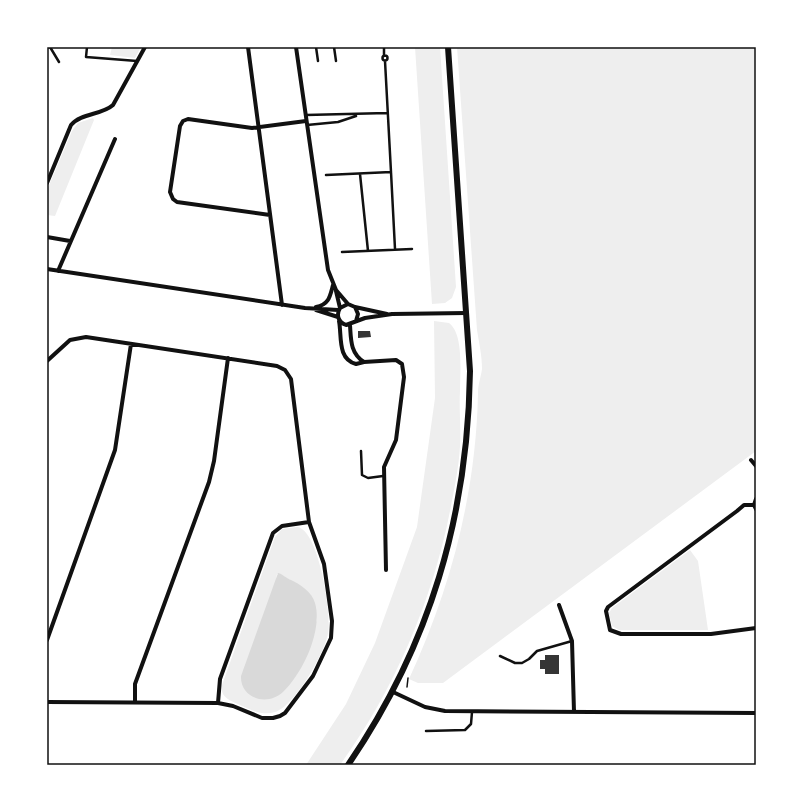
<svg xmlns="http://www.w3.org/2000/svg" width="803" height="812" font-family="'Golos Text',sans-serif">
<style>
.green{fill:#eee;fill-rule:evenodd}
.water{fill:#d9d9d9}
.building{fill:#353535}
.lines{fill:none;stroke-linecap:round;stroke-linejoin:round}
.path{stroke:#111;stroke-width:1.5}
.service{stroke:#111;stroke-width:2.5}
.minor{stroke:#111;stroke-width:4}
.tertiary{stroke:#111;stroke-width:6}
.neatline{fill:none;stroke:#111;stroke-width:1.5}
</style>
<rect width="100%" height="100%" fill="#fff"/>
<path class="green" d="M112,47H141L135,58L110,55Z
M415,47H440L456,287L452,298L445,303L432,304Z
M457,47H756V451L443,683H418L409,679C451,588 476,493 478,393C478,384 481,377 482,369C482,355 479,343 477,330Z
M93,118L94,120L55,216L47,215V190L72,131L78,123Z
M434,321L449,323C464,334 460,372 460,391C459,409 461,427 460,446C459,467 454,490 450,511C432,602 394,690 340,765H306L346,704L375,643L417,527L435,398Z
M297,527C319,529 332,616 328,633C325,653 294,707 275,712C263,716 251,710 240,705C230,700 220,698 222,685L275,537L282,529ZM277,574C282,574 284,576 288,579C311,591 315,597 317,622L276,580Z
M690,550L698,561L708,630H619L612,626L609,613L612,608Z"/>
<path class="water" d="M278,573C283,574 286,578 291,580C300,584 312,592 315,603C323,630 303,673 283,692C267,707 240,698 241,676Z"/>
<path class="building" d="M358,331H370L371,337L358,338Z
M545,655H559V674H545V669H540V660H545Z"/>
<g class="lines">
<path class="path" d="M407,687L408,678"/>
<path class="service" d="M50,47L59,62
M87,47L86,57L137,61
M316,47L318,61
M334,47L336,61
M384,47V56
M382.5 58a2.5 2.5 0 1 1 5 0a2.5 2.5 0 1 1-5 0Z
M306,115L387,113
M307,125L338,122L356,116
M391,172L395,249
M360,174L368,251
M326,175L391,172L385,61
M342,252L412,249
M361,451L362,475L368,478L383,476
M500,656L515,663H522L529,659L537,651L572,641
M426,731L465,730L471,724L472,712"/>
<path class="minor" d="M248,47L282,305
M296,47L328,270L336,290L348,304
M47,183L71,125C81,113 102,115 113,105L145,47
M270,215L177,202L173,199L170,192L180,126L183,121L188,119L252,128L306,121
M47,237L70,241
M47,269L305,308L338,310
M58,271L115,139
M336,291L340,308
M316,307C329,305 330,296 333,285
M355,307L387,314
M316,310L338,317
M339,321C342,336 337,359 356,364L364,362L396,360L402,364L404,377L396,440L384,467L386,570
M356,321L358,314L355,307L348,304L340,308C336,315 338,322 346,325L365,318L392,314L466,313
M350,325C351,339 350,353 364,362
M47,361L70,340L86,337L277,366L285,370L291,379L309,522L324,564L332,621L331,638L313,676L285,713L280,716L273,718H262L233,706L218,703L47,702
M751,460L756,466
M756,499L754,505L756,509
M754,505H744L737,511L608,607L606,611L610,630L621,634H711L756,628
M559,605L572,641L574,712
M47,640L115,450L131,344
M393,692L425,707L445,711L756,713
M135,702V684L209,482L214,461L228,358
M218,703L220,679L273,533L282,526L309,522"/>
<path class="tertiary" d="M348,765C430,645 468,516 470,371L448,47"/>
</g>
<rect width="803" height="812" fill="none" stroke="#ffffff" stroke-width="96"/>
<rect x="48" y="48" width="707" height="716" class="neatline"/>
</svg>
